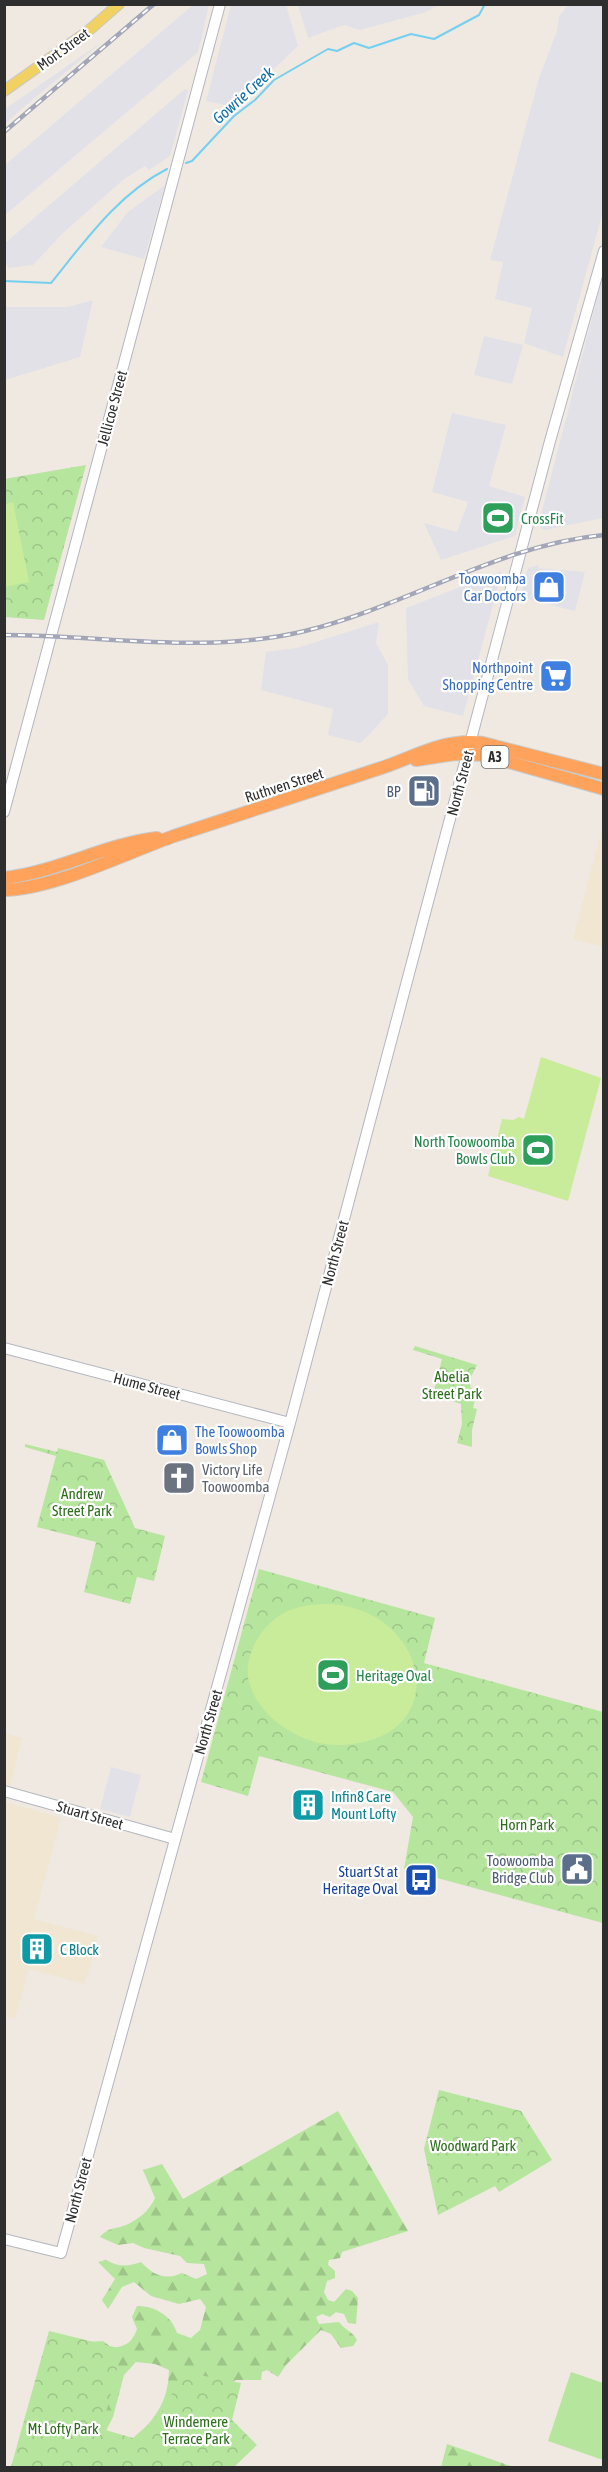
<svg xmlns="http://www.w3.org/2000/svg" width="608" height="2472" font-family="'Asap Condensed',sans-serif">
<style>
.industrial{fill:#e3e1e8}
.education{fill:#f0e6d1}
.grass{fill:#b6e59e}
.forest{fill:url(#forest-firs)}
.park{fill:url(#park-crowns)}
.pitch{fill:#c9ec9a}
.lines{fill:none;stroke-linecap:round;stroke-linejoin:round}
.stream{stroke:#75cff0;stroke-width:2}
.secondary-casing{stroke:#b4b7c1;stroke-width:12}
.primary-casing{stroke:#c9c9c9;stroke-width:12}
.highway-casing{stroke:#c9c9c9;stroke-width:14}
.secondary{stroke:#fff;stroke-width:10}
.primary{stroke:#f2d163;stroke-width:10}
.highway{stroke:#ffa35c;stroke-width:12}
.rail-casing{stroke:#a3a6b8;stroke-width:4.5}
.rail{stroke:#fff;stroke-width:2;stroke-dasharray:7;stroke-linecap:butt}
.labels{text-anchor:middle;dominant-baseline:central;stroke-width:4.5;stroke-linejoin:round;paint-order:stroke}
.shield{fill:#fff;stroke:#6d6d6d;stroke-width:1.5}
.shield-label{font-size:14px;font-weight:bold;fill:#2e2e2e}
.street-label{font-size:15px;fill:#2e2e2e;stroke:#fff}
.leisure-label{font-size:15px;fill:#27864d;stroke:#fff;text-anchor:start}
.shop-label{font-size:15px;fill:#366cbe;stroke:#fff;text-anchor:end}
.service-label{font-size:15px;fill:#4e5e75;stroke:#fff;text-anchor:end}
.park-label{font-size:15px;fill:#2c6e1b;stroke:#fff}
.worship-label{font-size:15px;fill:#5b616d;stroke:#fff;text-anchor:start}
.culture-label{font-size:15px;fill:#0d838f;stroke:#fff;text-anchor:start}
.transit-label{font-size:15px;fill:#164399;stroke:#fff;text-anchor:end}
.water-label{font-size:16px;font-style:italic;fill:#0d6fa3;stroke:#fff}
</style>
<defs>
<pattern id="forest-firs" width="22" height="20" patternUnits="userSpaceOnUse" patternTransform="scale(1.5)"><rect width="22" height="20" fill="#b6e59e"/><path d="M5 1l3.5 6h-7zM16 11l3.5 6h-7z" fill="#9dc588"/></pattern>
<pattern id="park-crowns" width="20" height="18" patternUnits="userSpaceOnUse" patternTransform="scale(1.5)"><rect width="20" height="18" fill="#b6e59e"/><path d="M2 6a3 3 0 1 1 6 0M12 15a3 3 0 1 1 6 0" fill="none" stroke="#9dc588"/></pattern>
</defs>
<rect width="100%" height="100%" fill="#efe9e1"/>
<path class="industrial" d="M193,5H209L198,52L5,215V165Z
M231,5H286L298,46L262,80L230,106L206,101Z
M298,5V4L439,5L426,12L360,30L344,25L308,38Z
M568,5H603L604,208L563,357L524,343L532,308L495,299L503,262L490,260L539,78L557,31L559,16Z
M102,42L18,112L5,124V109Z
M185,89L188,91L170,156L149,170L145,166L124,179L64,232L33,265L9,268L5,262V243Z
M165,185L144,259L101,247L128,212Z
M603,276V518L545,530L540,528L542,511Z
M93,300L80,357L5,380V307H68Z
M484,336L523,345L512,384L474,375Z
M452,413L506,425L489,486L525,497L515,536L441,560L424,523L457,532L468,502L432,492Z
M538,565V568L585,572L575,611L523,598L521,594L528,568Z
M502,571L463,716L424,706L408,679L406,608Z
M379,622L376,643L388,665V714L361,743L328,735L333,709L261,690L266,652L297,648Z
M111,1767L141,1775L130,1817L100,1809Z"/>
<path class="education" d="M603,825V947L573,939Z
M4,1733L22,1738L6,1802L61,1818L34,1919L98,1936L85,1984L29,1969L15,2019L4,2016Z"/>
<path class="grass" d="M571,2372L603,2383V2460L548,2441Z"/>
<path class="forest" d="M338,2111L408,2231L342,2252L340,2258L329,2260L328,2265L335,2271V2278L327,2281L324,2292L328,2300L334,2302L346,2289L352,2291L358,2298L356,2324L348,2323L344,2314L336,2312L330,2317L322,2314L316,2317L319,2324L339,2322C345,2330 352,2331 357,2340L353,2346L341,2348L331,2334L321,2330L286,2365L278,2377L267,2370L262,2372L261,2380H236L224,2389L140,2434C159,2412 168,2400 169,2370L155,2364L136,2362L124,2375L113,2417L100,2443L86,2342L103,2341L112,2348C126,2346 132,2343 137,2329L132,2317L137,2306C155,2306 172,2316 177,2333L191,2338L200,2330L206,2307L200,2299L179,2304L151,2296L134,2282L122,2287L108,2309L102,2300L115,2279L98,2262L106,2260C119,2267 127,2267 141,2262C153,2275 165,2281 182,2273L196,2279L207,2274L204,2264L187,2263L180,2256L144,2248L133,2243L118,2245L100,2237C110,2226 114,2230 126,2225C139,2219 149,2211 155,2198L143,2170L162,2164L183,2199Z
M447,2444L514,2467H441Z"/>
<path class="park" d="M86,465L44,620L5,617L4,479Z
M415,1346L477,1365L469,1381L471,1388L477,1392L473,1408L477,1409L472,1430V1447L457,1443L462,1424L461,1404L433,1395L442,1359L413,1350Z
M25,1444L57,1452L58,1448L104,1460L135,1528L165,1536L154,1581L137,1577L130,1604L84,1592L96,1542L37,1527L56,1456L25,1447Z
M259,1569L435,1618L424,1663L603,1712V1923L404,1869L413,1817L393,1792L259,1756L248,1796L201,1782Z
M439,2090L521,2111L552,2160L499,2192L495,2186L438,2215L424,2149Z
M49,2331L122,2349L102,2429L133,2438L161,2413L184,2372L241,2383L232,2420L257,2445L234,2467H11Z"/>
<path class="pitch" d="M13,502L29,582L5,587V504Z
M541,1057L601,1078L568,1201L488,1176L502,1119L513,1120L519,1117L524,1119Z
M328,1604C430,1608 456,1740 341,1745C304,1747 259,1719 249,1682C242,1657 262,1624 284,1613C297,1606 313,1604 328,1604Z"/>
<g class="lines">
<path class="stream" d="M186,163L192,161L234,116L255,100L274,80L328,49L337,51L354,43L369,48L411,34L434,39L479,15L485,4
M4,281L51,283C85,241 118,194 167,169"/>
<g class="secondary-casing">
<path id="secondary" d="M4,812L220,4
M4,1348L290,1423
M4,1791L175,1839
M4,2239L61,2253L290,1423L550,441L604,251"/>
</g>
<g class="primary-casing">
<path id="primary" d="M4,91L87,32L119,4"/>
</g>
<g class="highway-casing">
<path id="highway" d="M416,760L455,754L484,755L604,789
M4,878C57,872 105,844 157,838
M4,890C54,889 126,853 174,836C242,813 310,792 378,769C413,758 445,737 483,743L604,774"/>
</g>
<use href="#secondary" class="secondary"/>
<use href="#primary" class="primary"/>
<use href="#highway" class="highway"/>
<g class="rail-casing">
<path id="rail" d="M4,132L154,4
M4,635C104,635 206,655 305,631C407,606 498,545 604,535"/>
</g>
<use href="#rail" class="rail"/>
</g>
<defs>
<g id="stadium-square" transform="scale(1.725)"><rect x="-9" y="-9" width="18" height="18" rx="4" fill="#2e9e5b" stroke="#fff"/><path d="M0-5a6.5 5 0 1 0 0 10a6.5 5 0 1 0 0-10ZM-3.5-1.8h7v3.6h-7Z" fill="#fff"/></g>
<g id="shop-square" transform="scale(1.725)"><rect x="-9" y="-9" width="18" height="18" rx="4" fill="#3f7fe0" stroke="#fff"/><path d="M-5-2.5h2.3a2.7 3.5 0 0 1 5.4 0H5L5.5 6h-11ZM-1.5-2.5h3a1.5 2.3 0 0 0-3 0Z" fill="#fff"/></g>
<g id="supermarket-square" transform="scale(1.725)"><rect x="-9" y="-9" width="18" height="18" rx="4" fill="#3f7fe0" stroke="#fff"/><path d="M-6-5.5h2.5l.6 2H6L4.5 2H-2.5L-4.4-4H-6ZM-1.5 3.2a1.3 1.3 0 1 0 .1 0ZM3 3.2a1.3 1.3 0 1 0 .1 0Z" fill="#fff"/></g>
<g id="fuel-square" transform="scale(1.725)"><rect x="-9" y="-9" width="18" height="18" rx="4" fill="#5c6f8a" stroke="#fff"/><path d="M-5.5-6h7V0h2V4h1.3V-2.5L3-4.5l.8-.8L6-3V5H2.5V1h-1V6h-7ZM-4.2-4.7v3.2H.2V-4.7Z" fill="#fff"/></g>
<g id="church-square" transform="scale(1.725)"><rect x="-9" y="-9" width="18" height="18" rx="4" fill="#6b7280" stroke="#fff"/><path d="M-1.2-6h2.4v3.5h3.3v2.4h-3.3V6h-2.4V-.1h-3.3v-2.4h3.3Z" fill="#fff"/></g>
<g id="building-square" transform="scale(1.725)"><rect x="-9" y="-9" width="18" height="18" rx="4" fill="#0f9aa8" stroke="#fff"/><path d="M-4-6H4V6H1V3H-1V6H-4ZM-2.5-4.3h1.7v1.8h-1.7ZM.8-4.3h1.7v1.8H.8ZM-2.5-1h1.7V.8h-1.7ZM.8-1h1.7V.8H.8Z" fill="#fff"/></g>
<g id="civic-square" transform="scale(1.725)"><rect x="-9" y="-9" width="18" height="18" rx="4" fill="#5c6f8a" stroke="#fff"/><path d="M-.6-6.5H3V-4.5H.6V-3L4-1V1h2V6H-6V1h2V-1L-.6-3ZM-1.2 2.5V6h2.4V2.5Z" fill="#fff"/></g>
<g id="bus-square" transform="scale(1.725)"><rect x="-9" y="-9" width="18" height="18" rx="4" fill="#1a4fb4" stroke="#fff"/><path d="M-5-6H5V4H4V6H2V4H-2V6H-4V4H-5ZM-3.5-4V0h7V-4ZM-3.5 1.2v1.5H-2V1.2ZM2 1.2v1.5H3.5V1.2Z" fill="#fff"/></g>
</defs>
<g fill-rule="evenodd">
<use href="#stadium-square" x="498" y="518"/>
<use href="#shop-square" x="549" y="587"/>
<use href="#supermarket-square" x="556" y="676"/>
<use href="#fuel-square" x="424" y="791"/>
<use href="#stadium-square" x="538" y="1150"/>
<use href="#shop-square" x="172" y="1440"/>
<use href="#church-square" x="179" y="1478"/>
<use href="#stadium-square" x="333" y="1675"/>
<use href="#building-square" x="308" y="1805"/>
<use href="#civic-square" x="577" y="1869"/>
<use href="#bus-square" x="421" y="1880"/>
<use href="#building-square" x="37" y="1949"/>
</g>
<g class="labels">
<rect class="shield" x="481.5" y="746" width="27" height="22" rx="4.5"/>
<g class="shield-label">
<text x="495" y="757">A3</text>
</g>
<g class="street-label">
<text transform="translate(63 49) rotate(-36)">Mort Street</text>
<text transform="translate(112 408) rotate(-75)">Jellicoe Street</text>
<text transform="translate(460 783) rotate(-75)">North Street</text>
<text transform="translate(284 785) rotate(-18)">Ruthven Street</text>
<text transform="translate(335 1253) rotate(-75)">North Street</text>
<text transform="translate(147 1386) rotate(15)">Hume Street</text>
<text transform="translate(208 1722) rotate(-74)">North Street</text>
<text transform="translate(90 1815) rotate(16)">Stuart Street</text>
<text transform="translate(78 2190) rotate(-75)">North Street</text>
</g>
<g class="leisure-label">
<text x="521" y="518">CrossFit</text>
<text x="515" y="1141" text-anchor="end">North Toowoomba<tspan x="515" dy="17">Bowls Club</tspan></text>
<text x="356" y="1675">Heritage Oval</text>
</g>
<g class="shop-label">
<text x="526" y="578">Toowoomba<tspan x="526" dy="17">Car Doctors</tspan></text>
<text x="533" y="667">Northpoint<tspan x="533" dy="17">Shopping Centre</tspan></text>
<text x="195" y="1431" text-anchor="start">The Toowoomba<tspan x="195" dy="17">Bowls Shop</tspan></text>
</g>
<g class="service-label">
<text x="401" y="791">BP</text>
<text x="554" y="1860">Toowoomba<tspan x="554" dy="17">Bridge Club</tspan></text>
</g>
<g class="park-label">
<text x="452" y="1376">Abelia<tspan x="452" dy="17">Street Park</tspan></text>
<text x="82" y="1493">Andrew<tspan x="82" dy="17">Street Park</tspan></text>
<text x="527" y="1824">Horn Park</text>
<text x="473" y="2145">Woodward Park</text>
<text x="196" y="2421">Windemere<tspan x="196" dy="17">Terrace Park</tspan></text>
<text x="63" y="2428">Mt Lofty Park</text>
</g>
<g class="worship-label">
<text x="202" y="1469">Victory Life<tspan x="202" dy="17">Toowoomba</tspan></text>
</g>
<g class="culture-label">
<text x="331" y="1796">Infin8 Care<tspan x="331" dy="17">Mount Lofty</tspan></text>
<text x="60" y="1949">C Block</text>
</g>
<g class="transit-label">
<text x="398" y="1871">Stuart St at<tspan x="398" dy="17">Heritage Oval</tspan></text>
</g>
<g class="water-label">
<text transform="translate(243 95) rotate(-42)">Gowrie Creek</text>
</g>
</g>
<rect width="608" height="2472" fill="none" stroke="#2e2e2e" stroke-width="12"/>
</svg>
